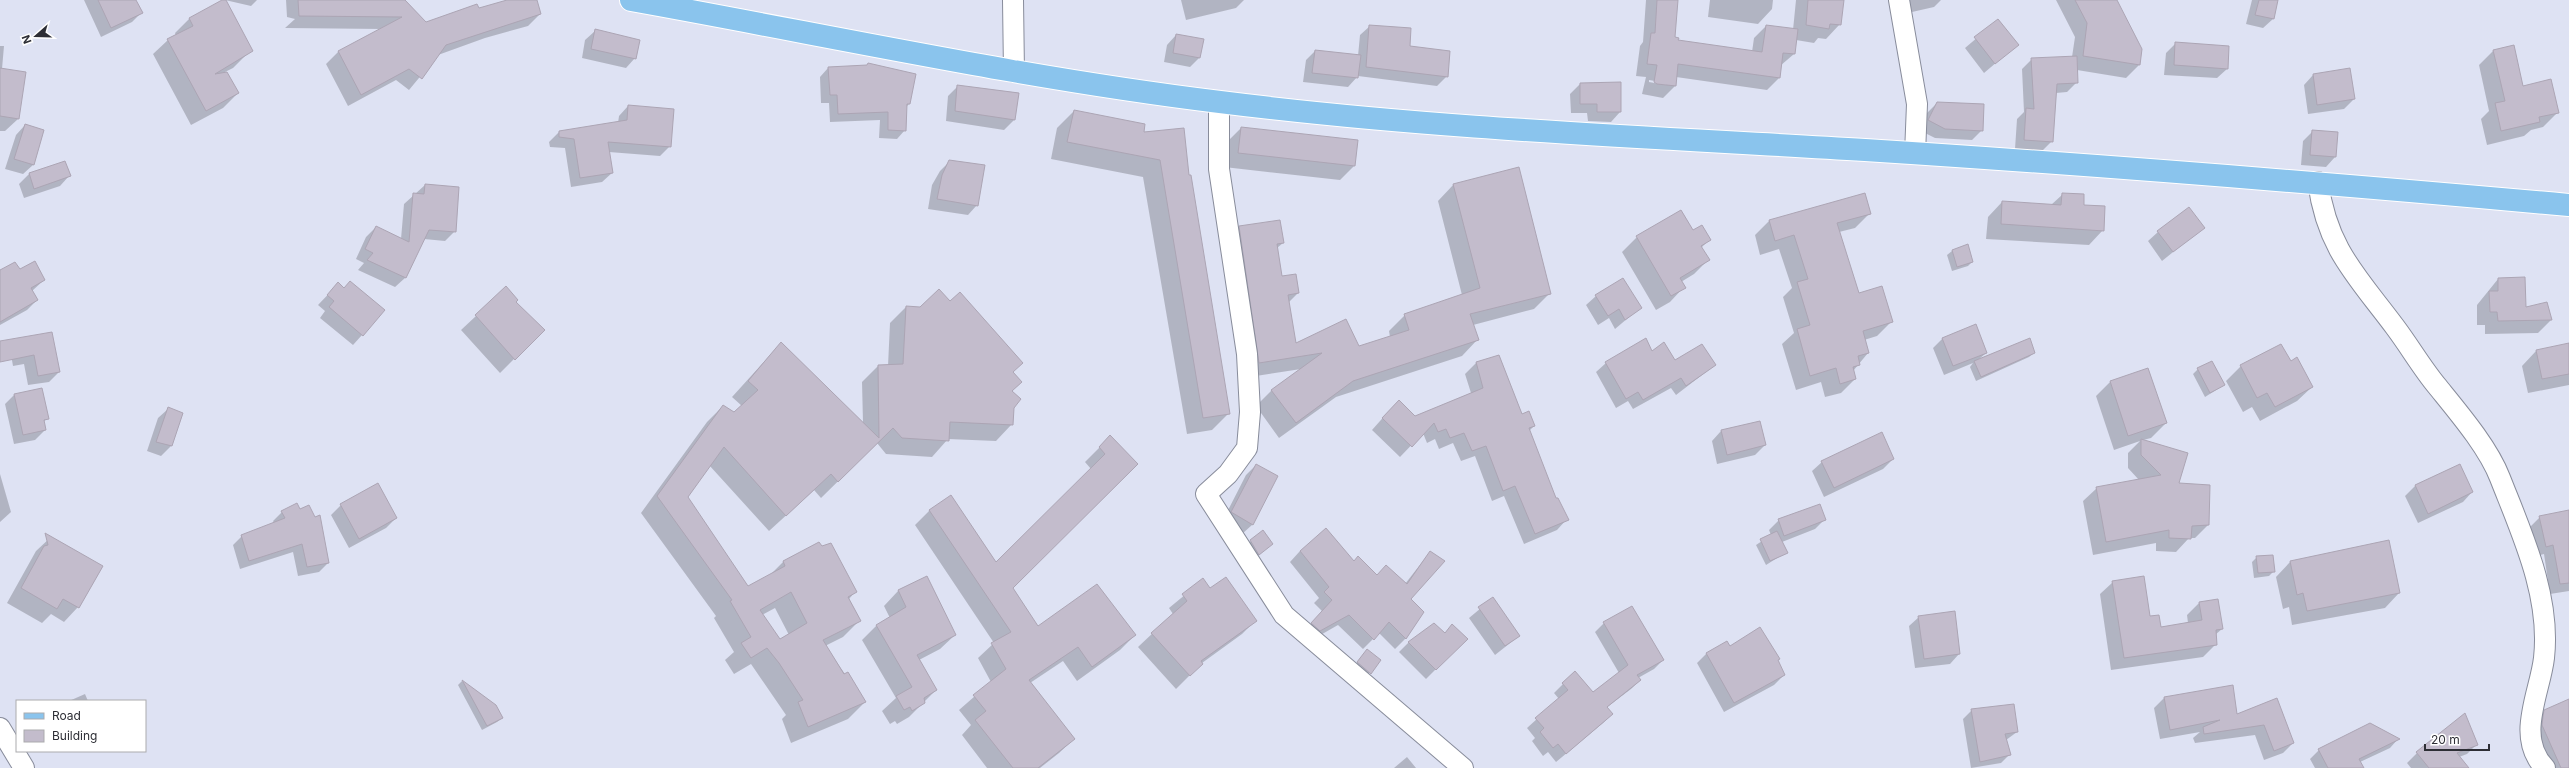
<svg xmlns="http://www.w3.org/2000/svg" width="2569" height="768" font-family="Inter,sans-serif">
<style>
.shadow{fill:#0003;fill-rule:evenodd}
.building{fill:#c3bccc;stroke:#aca5b4;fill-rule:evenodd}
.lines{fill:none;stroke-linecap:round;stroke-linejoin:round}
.street-casing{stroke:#888c9b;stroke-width:22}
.primary-casing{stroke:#fff;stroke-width:24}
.street{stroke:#fff;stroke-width:20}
.primary{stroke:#8ac4ed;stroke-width:22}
</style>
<rect width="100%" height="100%" fill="#dee2f3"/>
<path class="shadow" d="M84,0H135L141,13L132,22L101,37Z
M224,0L248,53L233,68L225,72L238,93L223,108L191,125L153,54L168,40L176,36L175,33L189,19Z
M225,0H257L251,6Z
M286,0H405L426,23L510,0H536L540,14L528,26L485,38L438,55L409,90L396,80L348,106L326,64L338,52L382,29L285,28L295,19L287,17Z
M1181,0H1244L1236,8L1186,20Z
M1646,0H1677L1674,38L1677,41L1752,52L1754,38L1766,26L1793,30L1796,0H1843L1840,24L1826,39L1818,38L1814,43L1796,40L1794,54L1780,66L1779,78L1767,90L1676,77L1675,86L1663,98L1642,94L1646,77L1636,76L1640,46L1643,42ZM1649,80L1666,83V85L1649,82Z
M1710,0H1773L1772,9L1758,24L1708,17Z
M1909,0H1941L1934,7L1912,12Z
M2056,0H2116L2139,65L2126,78L2077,70V82L2067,92L2056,93L2052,141L2042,151L2015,149L2017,119L2024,112L2022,69L2032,59L2072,57L2075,37Z
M2252,0H2277L2273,19L2263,28L2246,24Z
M1998,20L2017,45L1984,73L1965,48Z
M1370,26L1409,47L1447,76L1437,86L1358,76L1348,87L1303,82L1306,60L1315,51L1358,56L1360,35Z
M595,31L635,58L626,68L582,58L585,40Z
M1176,35L1200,57L1190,67L1164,62L1167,45Z
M2176,43L2227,69L2217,78L2164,75L2166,53Z
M0,46H4L2,69L18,119L5,131H0Z
M2493,51L2523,87L2558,112L2543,127L2531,130L2524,136L2487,145L2481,119L2489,111L2479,65Z
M828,68L909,104L906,107L905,130L897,139L879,138L880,120L830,122L829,103H821L820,77Z
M2313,75L2354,99L2344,109L2308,114L2304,85Z
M1580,84L1620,112L1611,122L1588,121L1587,113H1571L1570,94Z
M958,86L1018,94L1014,120L1004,130L946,121L948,96Z
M1937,103L1982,130L1972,140L1935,138L1919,130L1927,113Z
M628,106L670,146L660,156L609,152L612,173L602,182L571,187L565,148L550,147L549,142L559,132L618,123L619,116Z
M1074,111L1143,133L1188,176L1229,413L1212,430L1187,434L1143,177L1051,159L1057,128Z
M25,125L43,131L33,165L23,174L5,169L16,135Z
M1241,128L1354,166L1340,180L1224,167L1227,142Z
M2313,131L2335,157L2326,167L2301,165L2303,141Z
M950,161L977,205L968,215L928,209L932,185L940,171Z
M65,162L69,176L60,186L24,198L19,184L29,174Z
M1454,184L1550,293L1534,309L1473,325L1478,339L1462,356L1336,397L1279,438L1256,406L1272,390L1301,369L1243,378L1224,244L1240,227L1283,243L1277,248L1282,278L1298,293L1288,303L1295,344L1359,348L1390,337L1389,331L1405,315L1462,295L1438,201Z
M425,185L455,231L445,241L424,239L405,278L395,287L358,270L364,263L356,259L366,237L376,227L401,239L404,204Z
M1864,194L1870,213L1855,228L1839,232L1858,295L1892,321L1877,336L1864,340L1868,353L1853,371L1855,379L1841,393L1825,397L1821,382L1796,390L1782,344L1794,333L1783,297L1792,288L1779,249L1760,255L1755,235L1769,221Z
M2063,194L2083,206L2103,230L2089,245L1986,239L1988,217L2002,202L2051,205Z
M1681,211L1693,231L1709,240L1701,248L1708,260L1694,274L1681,282L1684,287L1670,302L1656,310L1622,252L1637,237Z
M2203,228L2162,261L2148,241L2158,232Z
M1968,246L1972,262L1968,266L1952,271L1947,255L1952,251Z
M5,269L19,270L44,280L32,291L37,300L27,310L0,325V270Z
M2498,279L2525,308L2546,304L2551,320L2538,333L2485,334V325H2477V305Z
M338,284L362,335L353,345L320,318L325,311L318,305Z
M506,288L515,302L543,330L500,373L461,330Z
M1596,296L1641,307L1615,329L1609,318L1598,325L1586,305Z
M906,307L1012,372L1021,382L1011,392L1012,424L996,441L948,439L932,457L886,454L877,443L821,498L814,490L769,531L709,465L687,497L748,588L768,577L783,562L819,543L855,592L849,599L860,620L843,637L825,646L865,702L848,719L791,743L782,719L786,715L751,664L734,674L725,660L734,652L714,618L716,616L641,513L707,422L723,406L734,413L742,406L732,397L781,343L863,423L862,382L878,366H888L890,323ZM775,608L789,635L780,640L762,615Z
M1943,338L1986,353L1977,361L2034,353L2029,357L1976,381L1970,367L1973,363L1944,375L1933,348Z
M19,339L59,372L49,382L28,385L24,364L13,366L10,349Z
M2569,344V385L2528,393L2522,366L2536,351Z
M1652,352L1675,362L1715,365L1676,395L1671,388L1633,409L1628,401L1616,408L1596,372L1606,363Z
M1499,356L1521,415L1534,426L1529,431L1555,500L1567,519L1557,530L1524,544L1504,496L1492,501L1475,456L1461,461L1453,443L1439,449L1435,439L1427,443L1423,433L1400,457L1372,430L1388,412L1415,417L1471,393L1465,374L1476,363Z
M2290,362L2312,387L2297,401L2260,421L2252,407L2243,412L2226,381L2241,366Z
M2147,369L2166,423L2151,438L2143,440L2208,525L2195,538H2189L2176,552L2156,551V543L2093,555L2083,501L2097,488L2139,480L2128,468V453L2140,441L2114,450L2096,396L2110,382Z
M2198,369L2224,385L2205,397L2193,374Z
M14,395L48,418L43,422L45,430L35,440L14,444L5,404Z
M168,409L181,414L171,446L161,456L147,451L158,418Z
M1721,431L1765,445L1755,455L1717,464L1712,441Z
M1110,437L1136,464L1012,588L1038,627L1135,635L1120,650L1077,681L1063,661L1030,683L1074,739L1059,753L1040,768H987L962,735L971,725L959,710L991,682L978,658L994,643L915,525L929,511L950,497L995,564L1091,469L1085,462Z
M1893,459L1883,469L1824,497L1812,471L1822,462Z
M1256,465L1277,476L1252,525L1242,534L1222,522L1246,475Z
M2460,465L2472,492L2463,502L2418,523L2405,496L2415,486Z
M0,474L11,512L0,522Z
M341,505L396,518L386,528L349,548L331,515Z
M2569,511V591L2550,594L2544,554L2536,556L2530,527L2540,517Z
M282,512L328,563L319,572L298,576L293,552L240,569L233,545L242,536L274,523L273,521Z
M1825,519L1815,529L1782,542L1787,552L1766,565L1756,545L1771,535L1769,530L1779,520Z
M1263,531L1267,548L1254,559L1245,546Z
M51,537L78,607L64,622L51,614L42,623L7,603L36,551Z
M2388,541L2399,593L2385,608L2292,625L2289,607L2283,609L2276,577L2290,562Z
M1300,551L1353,562L1377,576L1405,584L1430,552L1409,599L1423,612L1405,639L1395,649L1379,633L1363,649L1338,625L1310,641L1301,634L1323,612L1314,603L1319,598L1290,562Z
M2257,557L2273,572L2269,576L2254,578L2252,562Z
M926,577L955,635L940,649L919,660L936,690L909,717L897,724L895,721L890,724L882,711L896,698L862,640L877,625L890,618L884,606L898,591Z
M1203,580L1210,590L1256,620L1242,634L1202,663L1176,689L1138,647L1173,614L1169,608Z
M2113,582L2160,628L2188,623L2187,615L2199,603L2222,629L2215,635L2216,644L2203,657L2111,670L2100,594Z
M1493,598L1519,636L1495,655L1469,618Z
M1919,617L1959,654L1950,664L1915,668L1909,626Z
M1604,623L1663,660L1654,669L1638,678L1640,680L1631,689L1606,708L1612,714L1603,723L1556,762L1548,752L1543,756L1532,741L1535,738L1527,728L1559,699L1554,693L1563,684L1592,693L1619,673L1595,632Z
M1452,626L1466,639L1426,679L1399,652L1409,642L1444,634Z
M1727,642L1729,647L1777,661L1784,675L1774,685L1724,712L1697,663L1706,654Z
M1363,655L1380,660L1365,678L1353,667Z
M462,681L495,705L502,718L497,722L482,730L458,685Z
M2232,686L2236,715L2277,700L2293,743L2283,753L2264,760L2255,735L2195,743L2193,738L2200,732L2160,739L2154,708L2164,698Z
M85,694L88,701H69Z
M2569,701V768H2541L2531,725L2545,711Z
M1972,710L2017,732L2006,740L2010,754L2001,763L1971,768L1963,719Z
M2398,739L2390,748L2360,762L2356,768H2315L2310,759L2319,750Z
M2477,744L2467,754L2459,757L2468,768H2411L2407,763L2417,753Z
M1407,757L1416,768H1394Z"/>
<path class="building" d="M98,0H136L143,13L111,28Z
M222,0H226L253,51L215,74L227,72L239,93L206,111L167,39L193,26L189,18Z
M298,0H405L426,22L477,4L479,8L507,0H537L541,14L446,45L422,79L409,69L361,95L338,51L402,17L299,16Z
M1657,0H1678L1675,37L1679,38L1678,40L1762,52L1766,25L1798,29L1795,54L1783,53L1780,78L1678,64L1676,86L1657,84L1654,82L1657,65L1647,64L1651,33H1655Z
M1808,0H1844L1841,25L1830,24L1829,29L1806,25Z
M2075,0H2117L2142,49L2140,65L2083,56L2087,23Z
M2259,0H2278L2274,19L2255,15Z
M1998,19L2019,45L1995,64L1974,37Z
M1369,25L1411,28L1410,46L1450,51L1448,77L1366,67Z
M595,29L640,40L636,59L591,49Z
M1176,34L1204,39L1200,58L1173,53Z
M2175,42L2229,46L2228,69L2174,65Z
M2514,45L2523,86L2551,79L2559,113L2539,117L2540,122L2501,131L2495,103L2505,101L2493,50Z
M1315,50L1361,55L1358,78L1312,73Z
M2077,56L2078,83L2057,84L2053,142L2024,140L2026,108L2034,109L2031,58Z
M868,63L916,74L910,104H907L906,131L888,130V112L838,114L837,95H830L828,67L867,65Z
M0,68L26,72L19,119L0,116Z
M2350,68L2355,99L2317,105L2313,74Z
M1621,82V112H1597V104H1580V83Z
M957,85L1019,93L1015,120L955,111Z
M1937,102L1984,104L1983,131L1945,129L1928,120Z
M628,105L674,109L671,147L608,142L613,173L580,178L574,139L559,137V131L627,120Z
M1074,110L1145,124L1144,132L1184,128L1189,175H1191L1230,414L1203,418L1160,160L1067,142Z
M25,124L44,130L34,165L14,159Z
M1241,127L1358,140L1355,166L1238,153Z
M2312,130L2338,132L2336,157L2310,155Z
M949,160L985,165L978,206L937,199L942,175Z
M65,161L71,176L34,189L29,173Z
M1519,167L1551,294L1470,314L1479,340L1353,381L1296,423L1271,390L1322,353L1259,363L1239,226L1280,220L1284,243L1277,244L1282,276L1296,274L1299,293L1288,295L1296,343L1346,319L1359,346L1409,330L1404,314L1480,288L1453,184Z
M425,184L459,187L456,232L429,230L406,278L367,260L373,253L365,249L376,226L409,242L413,193L424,194Z
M1865,193L1871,214L1837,223L1859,293L1882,286L1893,322L1863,331L1869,353L1858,356L1860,365L1853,367L1856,379L1840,384L1836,368L1810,376L1797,329L1810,325L1797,282L1808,279L1794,235L1775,241L1769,220Z
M2062,193L2084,194V205L2105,206L2104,231L2001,224L2002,201L2061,205Z
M2189,207L2205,228L2173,252L2157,231Z
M1681,210L1693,230L1702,225L1711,240L1701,246L1710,260L1680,278L1686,288L1671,296L1636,236Z
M1968,244L1973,262L1957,267L1952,250Z
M35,261L45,280L31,288L38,300L0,322V270L15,262L20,269Z
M2525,277L2526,307L2547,302L2552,320L2498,321L2497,312H2490L2489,291H2498V278Z
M1623,278L1642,308L1625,320L1619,309L1608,316L1595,295Z
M350,281L385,310L363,336L329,307L334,301L327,295L338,282L344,288Z
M506,286L518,300L516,302L545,330L515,360L475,315Z
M939,289L950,301L960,292L1023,363L1013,372L1022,382L1012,391L1021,399L1014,408L1013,425L950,422L949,441L902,438L893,428L838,482L831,474L786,516L724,447L688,497L748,586L785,566L783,561L819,542L822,546L831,543L857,592L848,597L861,621L823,640L844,674L848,672L866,702L808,727L798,702L803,700L779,663L767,648L751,658L741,643L751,637L730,601L732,600L657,496L723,405L734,412L758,390L748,381L781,342L879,438L878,365L903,364L906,306L920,307ZM791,592L807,623L780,639L760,610Z
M1976,324L1987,353L1953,366L1942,338Z
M52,332L60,372L38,376L34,355L0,362V341Z
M1646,338L1652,351L1664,342L1675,360L1702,344L1716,365L1686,386L1681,378L1643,400L1638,392L1626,399L1605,362Z
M2030,338L2035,353L1981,377L1974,361Z
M2569,343V374L2542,379L2536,350Z
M2281,344L2291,361L2297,357L2313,387L2275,407L2267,393L2257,398L2240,365Z
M1499,355L1522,414L1529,411L1535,426L1529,428L1556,498H1558L1569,520L1535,534L1515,486L1503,491L1486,446L1472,451L1464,433L1450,438L1446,429L1438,432L1434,423L1412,447L1382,418L1399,400L1415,416L1483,388L1476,362Z
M2212,361L2225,385L2210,393L2197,368Z
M2148,368L2167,423L2128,436L2110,381Z
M42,388L49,419L44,420L46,430L23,435L14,394Z
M168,407L183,413L172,446L156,442Z
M1760,421L1766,445L1727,455L1721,430Z
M1882,432L1894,459L1834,488L1821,461Z
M1110,435L1138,464L1013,588L1038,626L1097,584L1136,635L1092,667L1078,647L1029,680L1075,739L1038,768H1013L975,720L986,711L973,695L1006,669L991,643L1011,632L929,510L951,495L996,562L1105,454L1099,447Z
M2141,439L2188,453L2179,483L2210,485L2209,525L2192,526L2191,539L2169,538V530L2106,542L2096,487L2161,475L2141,455Z
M1256,464L1278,476L1253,525L1231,512Z
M2460,464L2473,492L2428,514L2415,485Z
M378,483L397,518L359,539L340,504Z
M297,503L300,509L309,505L315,517L320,515L329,563L307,567L302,544L249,561L241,535L285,518L281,511Z
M1820,504L1826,520L1784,536L1778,519Z
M2569,510V583L2560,584L2553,545L2546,547L2539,516Z
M1326,528L1354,561L1358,556L1377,575L1386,565L1407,584L1430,551L1445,561L1411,599L1424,612L1406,639L1389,622L1374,640L1349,615L1320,631L1311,623L1332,600L1324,592L1329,587L1300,551Z
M1263,530L1273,544L1259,555L1250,540Z
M1777,531L1788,553L1770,561L1760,539Z
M45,533L103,566L79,608L63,599L57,609L21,588L44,546L48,545Z
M2389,540L2400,593L2307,611L2303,593L2297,595L2290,561Z
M2273,555L2275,572L2258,573L2256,556Z
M927,576L956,635L917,655L937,690L924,698L925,703L912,711L910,707L904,710L896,696L912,687L876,625L906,607L898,590Z
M2144,576L2150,616L2159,615L2161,627L2202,620L2199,602L2218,599L2223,629L2216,630L2217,645L2124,658L2112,581Z
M1226,577L1257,621L1201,661L1203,664L1190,676L1151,633L1187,601L1182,594L1203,578L1210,588Z
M1493,597L1520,636L1505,646L1478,607Z
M1632,606L1664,660L1637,675L1641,680L1607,707L1613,714L1566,754L1558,744L1553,748L1540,732L1544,728L1535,718L1568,690L1562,683L1575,671L1593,692L1628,665L1603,622Z
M1955,611L1960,654L1924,659L1918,616Z
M1434,623L1445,633L1452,624L1468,639L1436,670L1408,642Z
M1760,627L1780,659L1778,660L1785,675L1734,703L1706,653L1727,641L1730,646Z
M1367,649L1381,660L1371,674L1357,662Z
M462,680L496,705L503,718L487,726Z
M2233,685L2237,714L2277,698L2294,743L2274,751L2264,725L2204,734L2203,727L2220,720L2170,730L2164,697Z
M2569,699V768H2561L2542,725L2543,716L2544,710Z
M2014,704L2018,732L2005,734L2011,755L1980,762L1971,709Z
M2465,713L2478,745L2457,753L2469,768H2429L2416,752Z
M2370,723L2400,739L2359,759L2364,768H2328L2318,749Z"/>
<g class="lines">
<g class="street-casing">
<path id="street" d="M1013,0L1014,72
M1899,0L1917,104L1915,154
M1219,102V169L1247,354L1250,412L1247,448L1228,474L1206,494L1284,615L1463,768
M2318,182C2327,249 2357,276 2395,327C2410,347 2422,368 2437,386C2458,412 2488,447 2500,478C2522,534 2551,596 2544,658C2540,693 2515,737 2545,768
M0,728L24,768"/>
</g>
<g class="primary-casing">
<path id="primary" d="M631,0C827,35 1022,78 1220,102C1434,129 1650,137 1865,150C2100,165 2335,184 2569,205"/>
</g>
<use href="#street" class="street"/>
<use href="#primary" class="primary"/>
</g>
<rect x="16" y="700" width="130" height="52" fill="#ffffff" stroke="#ababae"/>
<rect x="24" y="713" width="20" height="6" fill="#8ac4ed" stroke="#ababae"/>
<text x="52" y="720" font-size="12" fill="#2d2e35">Road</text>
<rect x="24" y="730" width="20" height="12" fill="#c3bccc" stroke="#ababae"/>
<text x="52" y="740" font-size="12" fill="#2d2e35">Building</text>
<g transform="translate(36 36) rotate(250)" stroke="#ffffff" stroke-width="3" paint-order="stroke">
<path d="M0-3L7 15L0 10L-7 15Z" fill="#2d2e35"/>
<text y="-6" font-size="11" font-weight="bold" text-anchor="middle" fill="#2d2e35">N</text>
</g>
<path d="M2425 744v6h64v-6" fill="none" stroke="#2d2e35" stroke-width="2"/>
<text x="2431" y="744" font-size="12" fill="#2d2e35" stroke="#ffffff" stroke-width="3" paint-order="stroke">20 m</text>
</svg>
